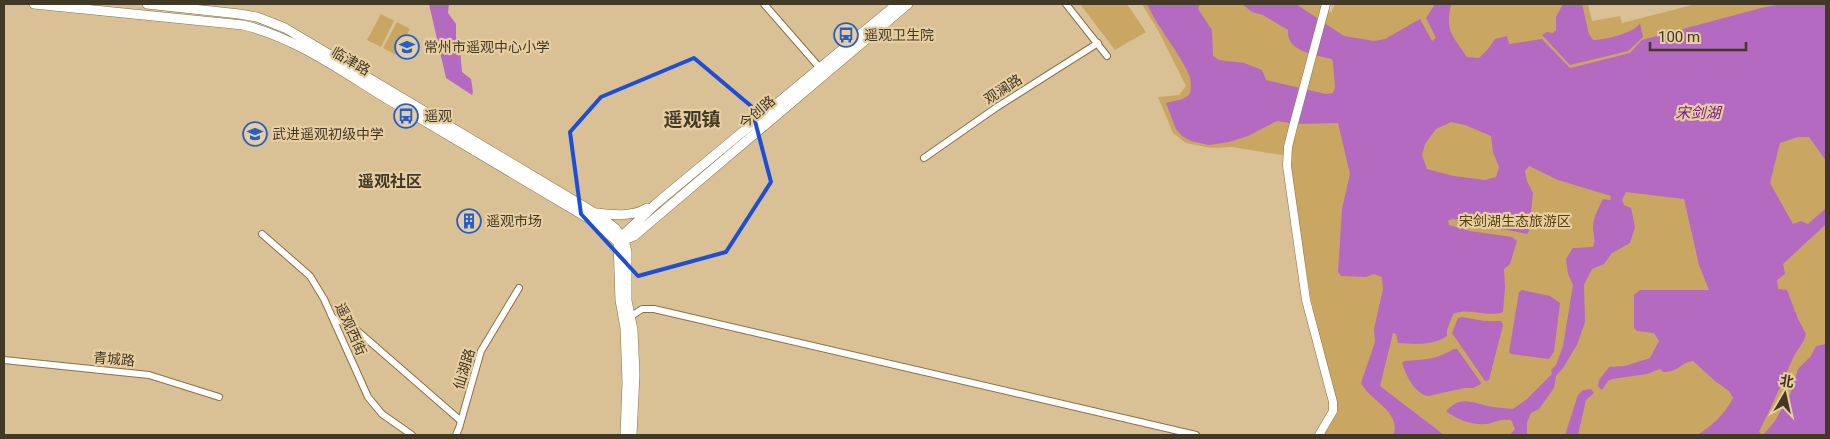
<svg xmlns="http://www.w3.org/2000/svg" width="1830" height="439" font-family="Roboto,'Noto Sans SC',sans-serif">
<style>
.green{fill:#caa663}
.water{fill:#b36ac0;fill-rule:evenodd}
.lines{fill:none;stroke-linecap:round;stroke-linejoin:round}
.minor-casing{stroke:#887248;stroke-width:8}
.tertiary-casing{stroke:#887248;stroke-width:9}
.secondary-casing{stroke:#887248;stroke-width:10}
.minor{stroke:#fff;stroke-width:6}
.tertiary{stroke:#fff;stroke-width:8}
.secondary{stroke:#fff;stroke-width:9}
.marked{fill:none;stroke:#1d4ed8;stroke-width:4;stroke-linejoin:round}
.labels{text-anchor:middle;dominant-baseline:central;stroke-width:4.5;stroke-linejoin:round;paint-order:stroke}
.poi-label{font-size:14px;fill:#423826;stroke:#e7cea1;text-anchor:start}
.street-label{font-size:14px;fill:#423826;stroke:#e7cea1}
.park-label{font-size:14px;fill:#57400e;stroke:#e7cea1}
.water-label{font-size:15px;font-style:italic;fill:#781c87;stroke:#e7cea1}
.quarter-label{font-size:16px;font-weight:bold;fill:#423826;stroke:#e7cea1}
.district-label{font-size:19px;font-weight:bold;fill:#423826;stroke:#e7cea1}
</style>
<rect width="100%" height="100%" fill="#d9c195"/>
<path class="green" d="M1080,4H1127L1146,32L1115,50Z
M1142,4H1318L1331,13L1335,4H1588L1592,21L1620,16L1622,23L1696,4H1826V435H1323L1338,412L1311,300L1288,156L1232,147L1211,148L1186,143L1173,133L1158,97L1179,95L1186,86L1160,34Z
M381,14L394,21L381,47L367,40Z
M397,22L410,29L396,55L383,48Z"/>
<path class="water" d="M429,4H449L448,13L456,24V37L460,50L462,72L471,79L473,92L472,95L446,78Z
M1147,4H1200L1198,9L1212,30L1213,56L1219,60L1244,63L1262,70L1266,80L1326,94L1333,93L1335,87L1333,63L1332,59C1315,55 1286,52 1288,30L1263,15L1252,12L1242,4H1296L1344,36L1374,41L1385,39L1420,19L1432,41L1436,38L1426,18L1435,4H1451C1445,32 1452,34 1467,57L1479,58L1488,49L1495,39L1507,36L1509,44L1542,39L1570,68L1630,53L1642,40L1761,8L1781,4H1826V161L1809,137H1798L1780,143L1770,183L1793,224L1801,221L1808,224L1826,208V224L1783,264L1785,274L1777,280L1778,289L1787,290L1798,319L1806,334C1804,344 1797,349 1793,358C1782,383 1771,408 1759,432L1763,435H1697C1712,426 1725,414 1733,398L1729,391L1715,381L1693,361C1679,363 1680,372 1663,372L1660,369L1647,374L1612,379L1608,381L1602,390L1598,386L1599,380L1609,367L1625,366L1650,358L1659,341L1654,333L1637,331L1634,328V295L1640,290H1709L1699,265L1684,199L1626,192L1622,200L1624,205L1631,208L1635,227L1630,243L1612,253L1604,264L1592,269L1584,285L1585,322L1577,345L1563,368L1556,376L1554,388L1539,409L1531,413L1527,422V435H1510L1515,429L1511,420C1498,419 1498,422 1487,424C1473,425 1457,420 1446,411C1463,394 1473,404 1493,407C1500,408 1507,408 1513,409L1527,399L1552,374L1551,370L1556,365L1563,346L1573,285L1568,274L1566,259L1573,248L1593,247C1596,239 1593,235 1593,227C1593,218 1599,207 1603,199L1610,200L1611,196L1558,180L1529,166L1525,171L1527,181L1533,193L1529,231L1527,234L1453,219L1448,220L1449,225L1470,231L1512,237L1517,241L1510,264L1504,269L1505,287L1503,312C1485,318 1472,307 1453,314L1447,330V336C1432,346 1415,344 1398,343L1396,334L1393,333L1380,386L1444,435H1394C1400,410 1372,403 1361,383L1375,342L1374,329L1383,289L1382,277L1374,274L1366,277L1341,276L1338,272L1342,209L1350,174L1338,123L1296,124L1277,121L1248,136L1229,142L1209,145L1191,141L1182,136L1176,129L1166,103C1173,101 1187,100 1190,93C1191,89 1191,81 1190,77C1179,51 1158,29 1147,4ZM1451,122L1465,125L1491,136L1493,152L1499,167L1496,177L1485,180L1454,176L1427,169L1422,155L1425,144L1436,129Z
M1563,4H1582L1589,34L1593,40C1605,40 1635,33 1640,23L1643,37L1628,51L1570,65L1542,35L1547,32L1553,33L1556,30V17Z
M1522,290L1550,296L1560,303L1554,352L1549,359L1511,354L1509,352L1519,292Z
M1462,317L1485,321H1501L1503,325L1489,380L1485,381L1452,333L1458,318Z
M1826,344L1825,435H1763L1775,421L1791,392L1798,369L1811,356L1816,346Z
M1454,349H1457L1480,381L1481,384L1473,388H1465L1428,396C1414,393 1406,375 1402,363L1404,361C1424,360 1437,359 1454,349Z
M1591,389L1594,393L1586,400L1578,435H1565L1578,395L1583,390Z"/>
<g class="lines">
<g class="minor-casing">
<path id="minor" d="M764,4L819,67
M1066,4L1107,56
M924,158L997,107L1098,43
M262,234L310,276L324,299L368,397L382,414L412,435
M630,317L642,309H654L1196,435
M333,318L353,327L461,421
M4,360L149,375L219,397
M456,435L459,428L481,351L519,288"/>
</g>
<g class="tertiary-casing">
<path id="tertiary" d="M1319,435L1333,411V402L1306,300L1287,166L1288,147L1293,127L1326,4"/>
</g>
<g class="secondary-casing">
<path id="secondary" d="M34,4L243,25C294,37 340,70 384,97C455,139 526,181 596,223L618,242
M147,4L239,14L257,17L285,28L595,213L615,228L624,240L627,252V301L633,330L635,374L632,435
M597,213C613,215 633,217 647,208
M621,241L634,236L908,4
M625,435L627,382L625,328L620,300L618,242L622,236L658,202L897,4"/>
</g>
<use href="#minor" class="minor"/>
<use href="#tertiary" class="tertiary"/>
<use href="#secondary" class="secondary"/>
</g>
<path class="marked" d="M694,58L751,106L771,182L726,252L638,276L581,214L570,132L601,97Z"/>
<defs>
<g id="bus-ring" transform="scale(1.25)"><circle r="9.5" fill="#e7cea1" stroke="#265fcc" stroke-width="1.5"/><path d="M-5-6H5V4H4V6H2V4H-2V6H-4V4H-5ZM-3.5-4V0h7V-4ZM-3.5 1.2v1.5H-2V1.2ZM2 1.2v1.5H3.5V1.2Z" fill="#265fcc"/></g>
<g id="school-ring" transform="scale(1.25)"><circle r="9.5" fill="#e7cea1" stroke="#265fcc" stroke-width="1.5"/><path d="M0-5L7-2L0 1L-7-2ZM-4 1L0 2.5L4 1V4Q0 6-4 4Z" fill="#265fcc"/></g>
<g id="building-ring" transform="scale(1.25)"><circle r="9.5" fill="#e7cea1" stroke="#265fcc" stroke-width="1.5"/><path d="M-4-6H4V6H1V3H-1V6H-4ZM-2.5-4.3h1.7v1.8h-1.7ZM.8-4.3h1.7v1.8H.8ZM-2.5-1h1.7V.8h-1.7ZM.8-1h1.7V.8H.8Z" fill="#265fcc"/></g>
</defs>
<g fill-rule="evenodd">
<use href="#bus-ring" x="846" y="35"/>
<use href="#school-ring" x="407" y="47"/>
<use href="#bus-ring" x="406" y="116"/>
<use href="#school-ring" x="255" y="134"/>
<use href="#building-ring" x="469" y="221"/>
</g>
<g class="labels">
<g class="poi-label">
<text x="864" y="35">遥观卫生院</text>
<text x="424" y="47">常州市遥观中心小学</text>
<text x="424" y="116">遥观</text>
<text x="272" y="134">武进遥观初级中学</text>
<text x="486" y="221">遥观市场</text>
</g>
<g class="street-label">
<text transform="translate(351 61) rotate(30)">临津路</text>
<text transform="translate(1003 89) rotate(-33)">观澜路</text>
<text transform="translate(757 112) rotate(-40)">今创路</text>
<text transform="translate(351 329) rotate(66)">遥观西街</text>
<text transform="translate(114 359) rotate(5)">青城路</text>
<text transform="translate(464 369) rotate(-73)">仙湖路</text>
</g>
<g class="park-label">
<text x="1515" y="221">宋剑湖生态旅游区</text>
</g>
<g class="water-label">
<text x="1698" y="113">宋剑湖</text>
</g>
<g class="quarter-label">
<text x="390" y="181">遥观社区</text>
</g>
<g class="district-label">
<text x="692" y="119">遥观镇</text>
</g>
</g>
<rect width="1830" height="439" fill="none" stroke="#423826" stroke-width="10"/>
<g transform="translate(1785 394) rotate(9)" stroke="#e7cea1" stroke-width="4" paint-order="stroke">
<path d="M0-4L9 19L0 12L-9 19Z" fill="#423826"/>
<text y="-8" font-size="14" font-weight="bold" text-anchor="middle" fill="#423826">北</text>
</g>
<path d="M1650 42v8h96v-8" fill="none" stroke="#423826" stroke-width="2.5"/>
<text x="1658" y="42" font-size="15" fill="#423826" stroke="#e7cea1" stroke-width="4" paint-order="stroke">100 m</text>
</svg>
